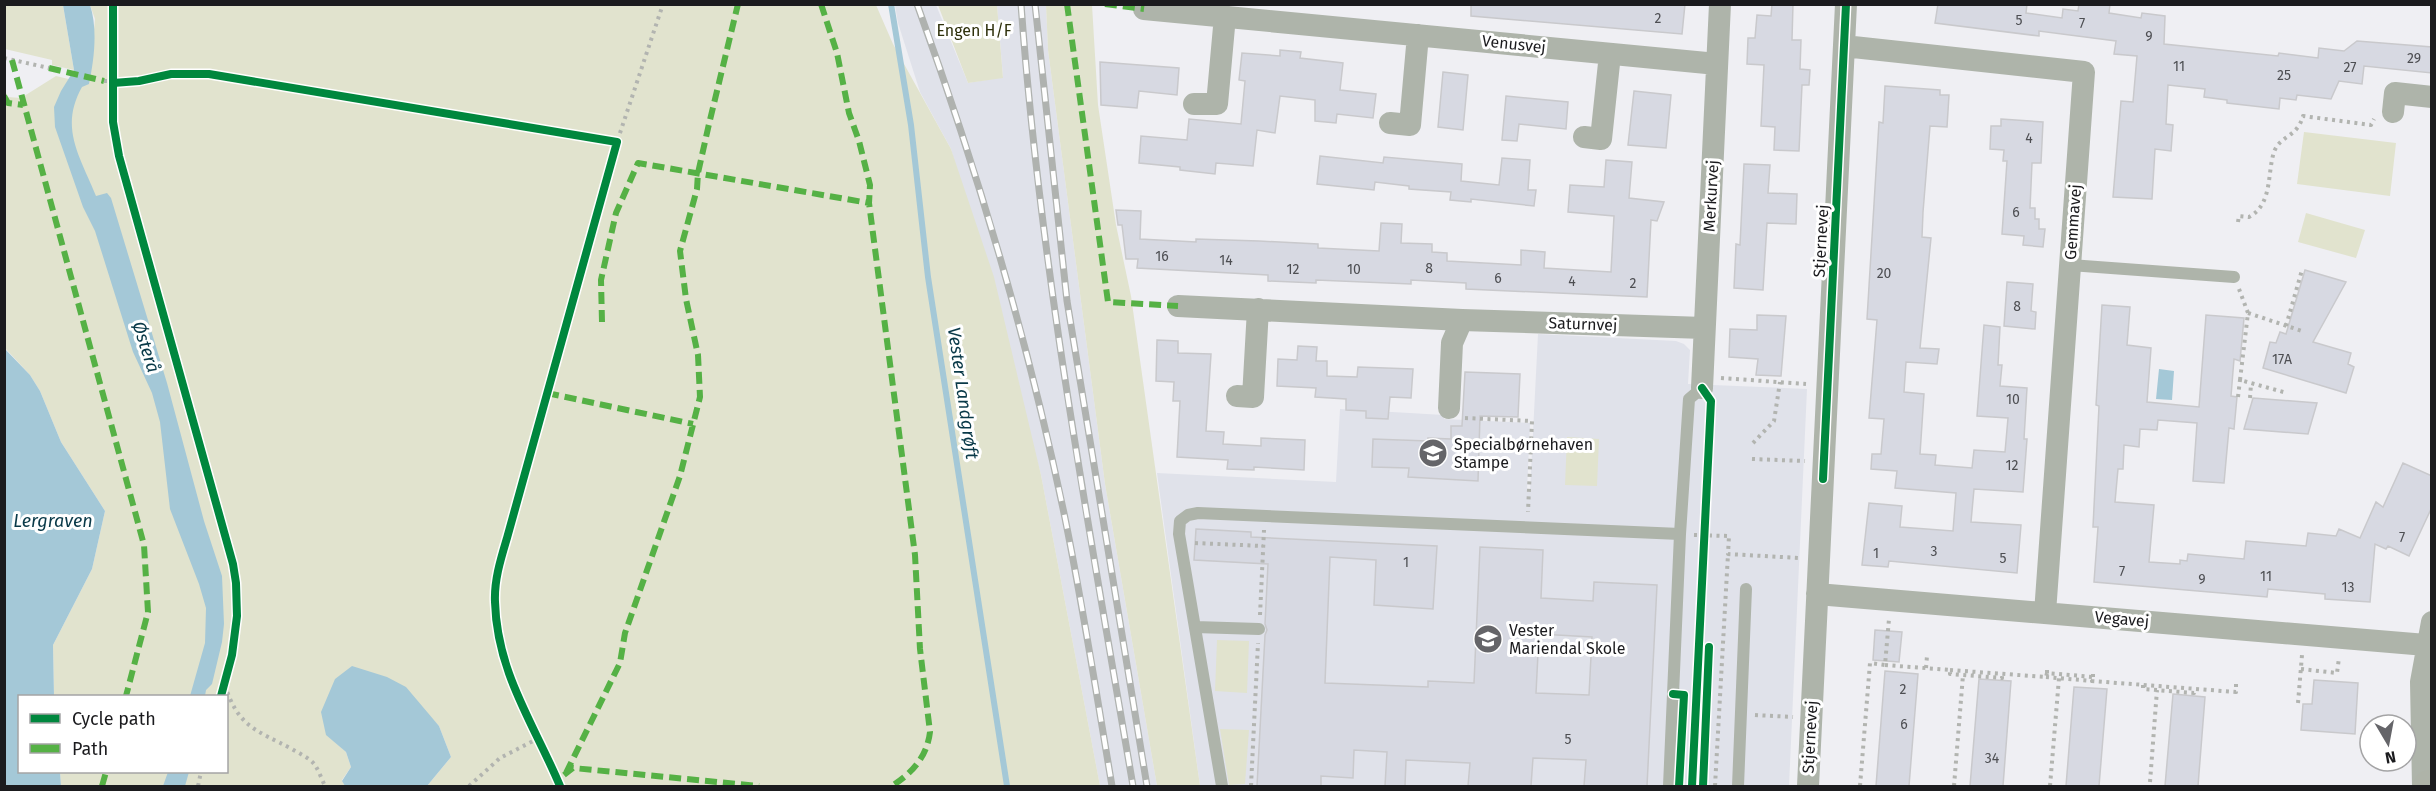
<svg xmlns="http://www.w3.org/2000/svg" width="2436" height="791" font-family="'Fira Sans',sans-serif">
<style>
.built{fill:#e0e2ea}
.green{fill:#e1e3ce}
.water{fill:#a4c8d7}
.lines{fill:none;stroke-linecap:round;stroke-linejoin:round}
.stream{stroke:#a4c8d7;stroke-width:6}
.building{fill:#d7d9e2;stroke:#c9c9cc;stroke-width:1.5;fill-rule:evenodd}
.path{stroke:#b2b4b0;stroke-width:4;stroke-dasharray:3 4.5;stroke-linecap:butt}
.service{stroke:#aeb4aa;stroke-width:12}
.minor{stroke:#aeb4aa;stroke-width:22}
.secondary{stroke:#aeb3a8;stroke-width:32}
.rail-casing{stroke:#afb2af;stroke-width:7}
.rail{stroke:#fff;stroke-width:4.5;stroke-dasharray:14;stroke-linecap:butt}
.quiet{stroke:#55b145;stroke-width:6;stroke-dasharray:12 6;stroke-linecap:butt}
.cycleway-casing{stroke:#fff;stroke-width:11}
.cycleway{stroke:#00873e;stroke-width:8}
.labels{text-anchor:middle;dominant-baseline:central;stroke-width:6;stroke-linejoin:round;paint-order:stroke}
.number-label{font-size:14px;fill:#4d4e52}
.park-label{font-size:16px;fill:#2e300b;stroke:#fff}
.street-label{font-size:16px;fill:#1b1b1e;stroke:#fff}
.poi-label{font-size:16px;fill:#1b1b1e;stroke:#fff;text-anchor:start}
.water-label{font-size:18px;font-style:italic;fill:#093948;stroke:#fff}
</style>
<rect width="100%" height="100%" fill="#efeff3"/>
<path class="built" d="M895,5H936L968,83L1003,77L997,5H1046L1048,50L1105,484L1157,786H1100L1041,475L951,149L920,92L898,23Z
M1538,334L1676,341L1684,344L1690,350L1688,384L1807,389L1789,786H1200L1157,473L1336,482L1340,409L1444,415V419L1530,423L1527,491L1530,492Z"/>
<path class="green" d="M4,5H63L74,70L52,65V60L5,49Z
M90,5H876L893,44L951,149L994,277L1041,475L1100,786H427L451,757L439,726L424,710L327,735L346,752L351,767L342,780L345,786H61L60,772H226V696H54L53,645L92,569L105,511L61,442L40,391L30,375L5,348L4,88L8,97L21,98L56,76L89,84L95,19Z
M938,5H997L1003,78L968,83Z
M1046,5H1092L1098,105L1116,225L1131,296L1200,786H1157L1105,484L1048,50Z
M2304,132L2396,143L2390,196L2297,184Z
M2306,213L2365,230L2356,258L2298,242Z
M1567,437L1599,439L1597,486L1565,485Z
M1217,640L1249,641L1247,693L1215,691Z
M1220,729L1249,730L1245,784L1229,785Z"/>
<path class="water" d="M63,5H90C98,29 94,60 89,84L82,87C59,128 80,156 96,196L107,193L111,198L167,383L204,521L222,576L224,624L222,642L212,684L206,690L205,696H190L205,643L206,608L199,584L170,509L160,422L152,393L133,352L95,231L83,207L55,127L54,107L61,91L74,70Z
M4,348L30,375L40,391L61,442L105,511L92,569L53,645L54,696H20V772H60L61,786H5Z
M2159,369L2174,371L2172,400L2156,399Z
M352,666L387,677L406,687L439,726L451,757L427,786H345L342,781L351,767L346,752L326,735L321,712L335,679Z
M168,772H189L185,786H163Z"/>
<g class="lines">
<path class="stream" d="M891,4L911,125L928,277L1007,786"/>
</g>
<path class="building" d="M1471,4H1685L1682,34L1471,16Z
M1772,4H1793L1792,40H1801L1800,69L1810,70L1809,85H1802L1799,151L1774,150L1775,127L1761,126L1764,65L1747,64L1748,38H1755L1757,15L1771,16Z
M1938,4H2027L2026,13L2062,18L2063,9L2078,11L2079,4H2110L2109,13L2141,18L2142,13L2165,16L2164,44L2278,56L2279,53L2318,58L2319,48L2344,51L2357,41L2432,47V73L2364,66L2362,84L2339,81L2331,99L2297,95L2296,100L2280,98L2279,109L2227,103V100L2204,97L2205,89L2168,85L2166,124L2173,125L2171,151L2155,149L2152,199L2113,197L2121,101L2133,102L2137,56L2114,54L2116,41L2039,31V36L1935,23Z
M1280,50L1301,52L1300,58L1343,63L1340,90L1376,94L1373,118L1337,114L1336,123L1315,121V100L1280,96L1275,133L1257,130L1253,166L1216,163L1215,174L1180,170V167L1139,163L1141,136L1187,140L1189,119L1241,124L1245,81L1239,80L1242,53L1280,56Z
M1100,62L1179,68L1177,95L1139,91L1137,108L1101,105Z
M1443,72L1468,75L1463,130L1438,127Z
M1885,86L1940,90V95H1949L1947,127L1930,126L1923,212L1922,237L1931,238L1920,348L1939,349L1937,364L1906,362L1904,392L1924,394L1920,454L1936,455L1935,465L1972,468L1974,450L2005,452L2008,418L1977,416L1984,325L2000,327L1998,365H2002L2000,386L2027,388L2024,439H2027L2023,492L1974,489L1971,522L2021,525L2017,573L1889,561L1888,567L1862,565L1869,503L1902,506L1900,527L1953,531L1956,493L1895,488L1897,471L1871,469L1872,454H1881L1884,419L1869,418L1877,320L1867,319L1879,122L1883,123Z
M1634,91L1671,95L1666,148L1628,145Z
M1506,96L1568,102L1566,129L1519,124L1517,141L1502,140Z
M2001,119L2043,122L2041,163H2032L2030,208H2035V219H2039V229H2045L2043,247L2023,245L2024,236L2002,234L2007,161H2003L2004,150L1990,149L1991,126H2001Z
M1320,156L1383,163L1384,157L1462,164L1461,181L1499,185L1502,158L1530,160L1528,190H1536L1534,206L1471,199V202L1450,200L1451,192L1409,189V186L1375,182L1374,190L1317,184Z
M1606,160L1632,162L1629,198L1664,202L1657,221L1651,220L1647,297L1466,289V283L1411,280V284L1316,280V283L1268,281V275L1137,268L1138,259H1126L1122,225H1118L1116,210L1141,211L1140,239L1196,242V239L1259,241L1318,244V248L1379,251L1381,223L1402,224L1401,243L1432,244V252L1447,253V261L1521,265V250L1545,252L1544,268L1611,272L1614,216L1568,212L1570,185L1604,187Z
M1744,164L1770,165L1768,193L1797,194L1796,224L1767,223L1763,290L1734,288L1736,244L1740,245Z
M2305,270L2346,282L2313,342L2351,353L2348,364L2354,367L2346,393L2263,368L2270,342L2276,343L2280,332L2286,334Z
M2007,282L2033,284L2031,311L2036,312L2035,329L2004,326Z
M2102,305L2130,307L2127,345L2151,348L2147,402L2199,407L2206,315L2244,318L2240,361L2234,359L2231,396L2237,397L2234,429L2229,428L2224,483L2193,481L2197,423L2158,420L2157,430L2140,429L2139,447L2124,445L2123,469H2118L2115,502L2154,505L2149,562L2180,564V560L2187,561L2188,554L2244,559L2246,541L2306,546L2308,533L2336,536L2339,529L2360,538L2376,502L2383,507L2403,463L2432,476V507L2409,556L2388,546L2386,549L2375,544L2370,602L2325,599V594L2268,589L2267,597L2094,582L2098,527H2093L2099,406L2096,405Z
M1757,315L1786,316L1781,376L1756,375L1758,359L1729,357L1730,329L1757,330Z
M1157,340L1178,341V353L1211,354L1206,431L1224,432L1223,444L1261,446V438L1305,440L1304,470L1254,467V470L1227,469L1228,460L1177,457L1180,401H1173L1174,382L1156,381Z
M1298,346L1317,347L1316,361H1327V376L1357,377L1358,367L1413,369L1411,398L1390,397L1388,419L1366,418V411L1346,410V399L1315,397L1316,388L1277,386L1278,359L1297,360Z
M1465,372L1520,374L1518,417L1480,416L1478,481L1408,477L1409,468L1372,467L1373,439L1428,441V438L1451,439V426H1462Z
M2253,398L2317,403L2308,434L2244,429Z
M1196,529L1251,532V537L1437,546L1433,609L1374,605L1376,560L1330,557L1325,683L1428,687V681L1474,683L1480,547L1543,550L1541,598L1593,601L1594,582L1657,585L1647,786H1584L1586,760L1533,758L1531,786H1468L1470,763L1406,760L1405,786H1385L1387,752L1354,750L1353,778L1321,776V786H1257L1265,635L1267,630L1265,624L1268,564L1194,560ZM1539,634L1592,637L1589,695L1536,693Z
M1875,630L1902,632L1899,662L1873,660Z
M1885,671L1918,674L1909,786H1876Z
M1979,679L2011,681L2003,786H1970Z
M2314,680L2358,683L2355,734L2301,730L2303,704H2312Z
M2074,687L2107,689L2099,786H2066Z
M2173,694L2205,697L2198,786H2165Z"/>
<g class="lines">
<path class="path" d="M113,4V122L119,156L233,564L236,583L237,616L232,655L221,696
M4,58L49,68
M104,81H139L171,74H209L617,142
M2238,222L2239,216L2249,217C2273,204 2267,173 2274,152C2280,135 2297,138 2303,116L2371,125L2374,119
M2239,289L2248,313L2240,380L2287,393
M2248,313L2302,331
M2286,326L2302,270
M1721,378L1806,384
M2238,397L2240,380
M2250,398L2251,384
M1465,418L1532,421L1528,512
M1753,443L1774,421L1780,382
M1752,459L1805,461
M1694,535L1729,536L1728,554L1800,558
M1195,543L1263,546
M1260,615L1264,530
M1885,665L1950,670V674L2002,678V674
M1926,668L1927,656
M2301,669L2337,673L2339,658
M1950,670L2046,677L2047,673L2093,677L2092,681L2236,692V682
M2047,673V666
M2046,677L2092,681
M2093,677V670
M225,685C238,727 256,730 292,749C300,754 310,758 315,765C319,771 322,780 325,786
M2143,685V689L2194,693L2195,689
M2298,703L2302,655
M1755,715L1793,717
M2150,782L2157,690
M198,786L201,772
M469,786L500,758L537,739
M560,786C534,724 497,673 495,602C494,580 501,558 507,538L617,142L663,4
M1251,786L1258,643
M1715,786L1728,554
M1860,786L1870,663L1885,665L1889,619
M1954,786L1963,675
M2050,786L2059,678"/>
<path class="service" d="M2070,265L2234,277
M1680,534L1689,399L1702,388
M1195,627L1259,629
M1222,786L1179,534L1180,521L1188,515L1198,513L1680,534L1669,786
M1738,786L1746,589"/>
<path class="minor" d="M1144,9L1717,64
M1844,46L2084,72L2045,613
M1194,104H1217L1225,16
M2393,112L2395,93L2432,97
M1390,123L1410,125L1418,35
M1584,137L1601,139L1610,54
M1178,306L1462,320L1704,328
M1702,388L1720,4
M1237,396L1253,397L1258,309
M1449,408L1452,343L1462,320
M1817,594L2426,645
M1808,786L1846,4
M2423,786L2421,682L2432,622"/>
<path class="secondary" d="M2429,786H2432"/>
<g class="rail-casing">
<path id="rail" d="M917,4C978,172 1029,344 1065,518C1083,607 1097,697 1112,786
M1021,4C1040,267 1089,527 1133,786
M1035,4L1067,301L1147,786"/>
</g>
<use href="#rail" class="rail"/>
<path class="quiet" d="M821,4L837,53L849,113L859,141L870,185L869,203L915,555L920,649L930,732C927,757 912,773 892,786
M1067,4L1108,302L1178,306
M1105,4L1144,9
M12,60L144,545L148,612L126,696
M49,68L104,81
M4,96L8,103L23,105
M602,322L601,280L616,213L638,163L869,203
M547,393L693,424
M566,773L620,663L625,633L680,476L700,397L698,355L686,299L680,251L697,189L698,173L709,124L738,4
M564,775L573,768L759,786
M102,786L106,772"/>
<g class="cycleway-casing">
<path id="cycleway" d="M113,4V122L119,156L233,564L236,583L237,616L232,655L221,696
M113,83L139,81L171,74H209L617,142L507,538C501,558 494,580 495,602C497,673 534,724 560,786
M1823,479L1846,4
M1673,694L1684,695L1679,786
M1692,786L1711,401L1702,388
M1703,786L1709,647"/>
</g>
<use href="#cycleway" class="cycleway"/>
</g>
<defs>
<g id="school-disc" transform="scale(1.5)"><circle r="9.5" fill="#656569" stroke="#fff"/><path d="M0-5L7-2L0 1L-7-2ZM-4 1L0 2.5L4 1V4Q0 6-4 4Z" fill="#fff"/></g>
</defs>
<g fill-rule="evenodd">
<use href="#school-disc" x="1433" y="453"/>
<use href="#school-disc" x="1488" y="639"/>
</g>
<g class="labels">
<g class="number-label">
<text x="1658" y="18">2</text>
<text x="2019" y="20">5</text>
<text x="2082" y="23">7</text>
<text x="2149" y="36">9</text>
<text x="2414" y="58">29</text>
<text x="2179" y="66">11</text>
<text x="2350" y="67">27</text>
<text x="2284" y="75">25</text>
<text x="2029" y="138">4</text>
<text x="2016" y="212">6</text>
<text x="1162" y="256">16</text>
<text x="1226" y="260">14</text>
<text x="1429" y="268">8</text>
<text x="1293" y="269">12</text>
<text x="1354" y="269">10</text>
<text x="1884" y="273">20</text>
<text x="1498" y="278">6</text>
<text x="1572" y="281">4</text>
<text x="1633" y="283">2</text>
<text x="2017" y="306">8</text>
<text x="2282" y="359">17A</text>
<text x="2013" y="399">10</text>
<text x="2012" y="465">12</text>
<text x="2402" y="537">7</text>
<text x="1934" y="551">3</text>
<text x="1876" y="553">1</text>
<text x="2003" y="558">5</text>
<text x="1406" y="562">1</text>
<text x="2122" y="571">7</text>
<text x="2266" y="576">11</text>
<text x="2202" y="579">9</text>
<text x="2348" y="587">13</text>
<text x="1903" y="689">2</text>
<text x="1904" y="724">6</text>
<text x="1568" y="739">5</text>
<text x="1992" y="758">34</text>
</g>
<g class="park-label">
<text x="974" y="30">Engen H/F</text>
</g>
<g class="street-label">
<text transform="translate(1514 44) rotate(6)">Venusvej</text>
<text transform="translate(1711 196) rotate(-87)">Merkurvej</text>
<text transform="translate(2073 222) rotate(-86)">Gemmavej</text>
<text transform="translate(1821 241) rotate(-87)">Stjernevej</text>
<text transform="translate(1583 324) rotate(2)">Saturnvej</text>
<text transform="translate(2122 619) rotate(5)">Vegavej</text>
<text transform="translate(1810 737) rotate(-87)">Stjernevej</text>
</g>
<g class="poi-label">
<text x="1454" y="444">Specialbørnehaven<tspan x="1454" dy="18">Stampe</tspan></text>
<text x="1509" y="630">Vester<tspan x="1509" dy="18">Mariendal Skole</tspan></text>
</g>
<g class="water-label">
<text transform="translate(146 347) rotate(72)">Østerå</text>
<text transform="translate(963 393) rotate(82)">Vester Landgrøft</text>
<text x="53" y="521">Lergraven</text>
</g>
</g>
<rect width="2436" height="791" fill="none" stroke="#1b1b1e" stroke-width="12"/>
<rect x="18" y="695" width="210" height="78" fill="#ffffff" stroke="#a4a4a5" stroke-width="1.5"/>
<rect x="30" y="714" width="30" height="9" fill="#00873e" stroke="#a4a4a5" stroke-width="1.5"/>
<text x="72" y="725" font-size="18" fill="#1b1b1e">Cycle path</text>
<rect x="30" y="744" width="30" height="9" fill="#55b145" stroke="#a4a4a5" stroke-width="1.5"/>
<text x="72" y="755" font-size="18" fill="#1b1b1e">Path</text>
<g transform="translate(2388 743) rotate(170)"><circle r="28" fill="#ffffff" stroke="#a4a4a5" stroke-width="1.5"/>
<path d="M0-4.5L10 22L0 15L-10 22Z" fill="#656569"/>
<text y="-9" font-size="16" font-weight="bold" text-anchor="middle" fill="#1b1b1e">N</text>
</g>
</svg>
